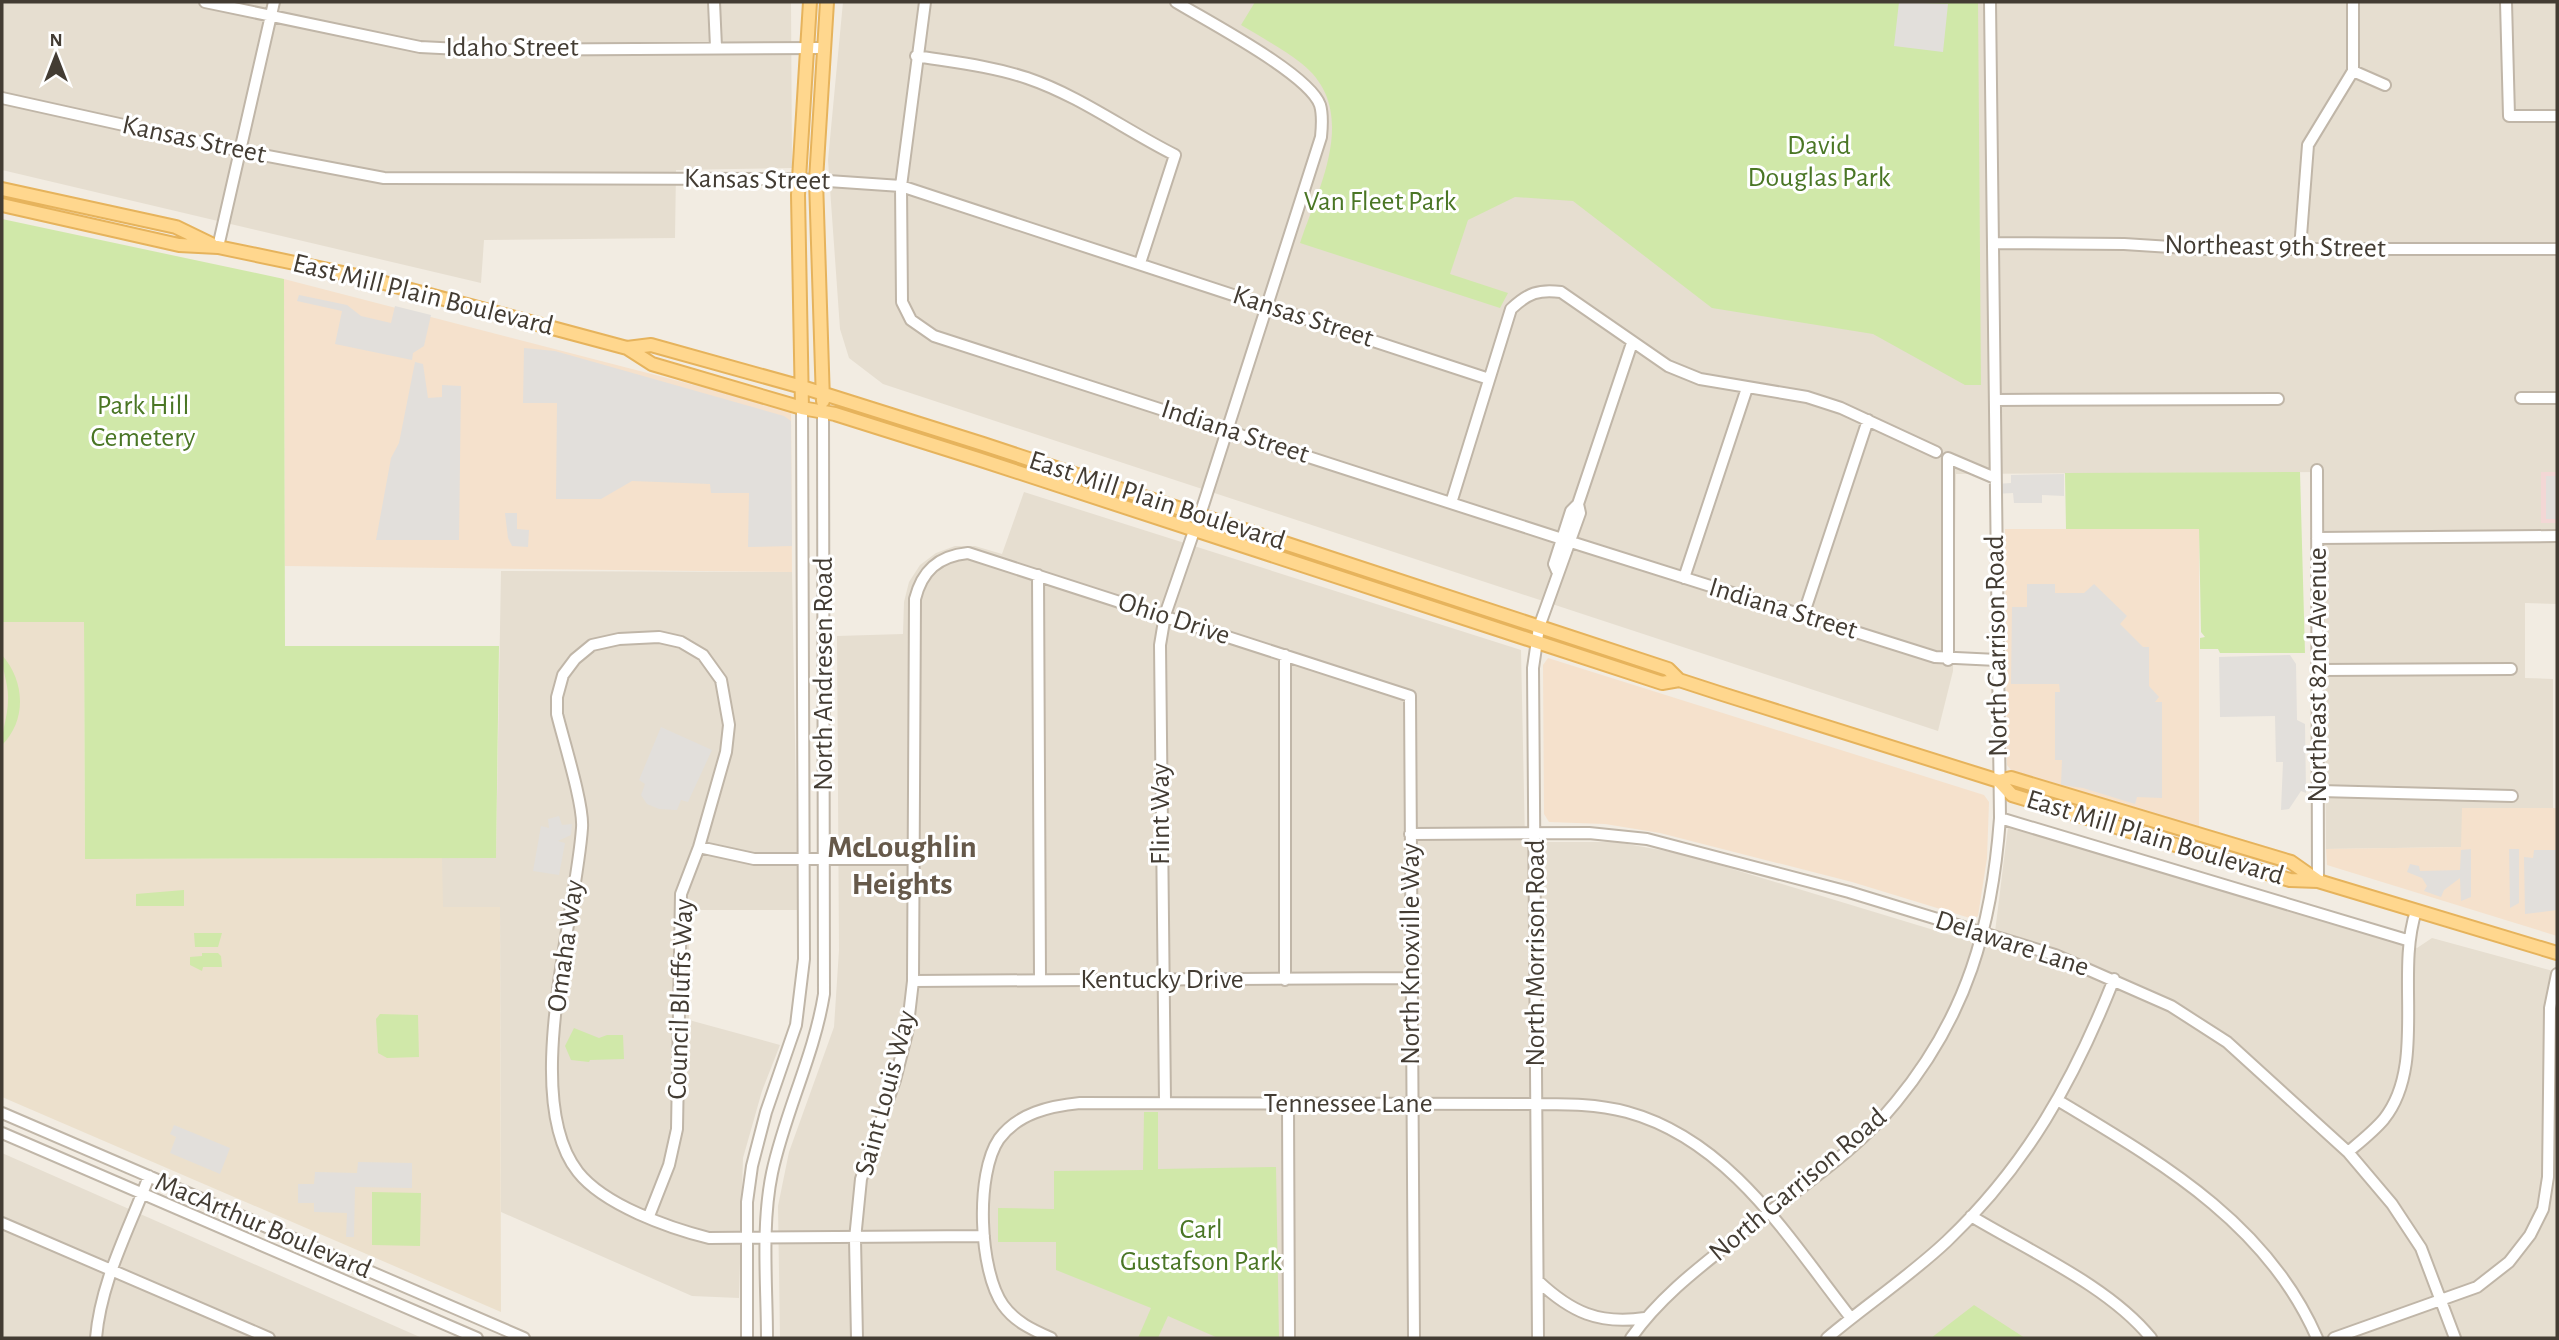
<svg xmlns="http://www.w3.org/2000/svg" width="2559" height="1340" font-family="'Alegreya Sans',sans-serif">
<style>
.residential{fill:#e6ded0}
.commercial{fill:#f5e1cc}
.education{fill:#ece0cc}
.medical{fill:#f3d7d5}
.green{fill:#d0e8a9}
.parking{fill:#e2dfdb}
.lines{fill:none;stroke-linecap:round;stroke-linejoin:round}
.minor-casing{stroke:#c0b6a8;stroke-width:14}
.major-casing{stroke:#e6b35c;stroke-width:16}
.minor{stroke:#fff;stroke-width:10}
.major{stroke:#ffd78e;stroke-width:12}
.labels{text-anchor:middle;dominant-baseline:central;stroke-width:6;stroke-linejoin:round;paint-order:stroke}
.street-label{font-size:28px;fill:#433c33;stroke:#fff}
.park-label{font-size:28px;fill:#4a7625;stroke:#fff}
.quarter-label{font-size:32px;font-weight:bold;fill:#66594a;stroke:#fff}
</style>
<rect width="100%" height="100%" fill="#f2ece2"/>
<path class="residential" d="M2,2H791L792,168L676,170L675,238L484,240L481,283L2,170Z
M843,2H2557V472L2541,473V523H2557V604L2525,603V678L2553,679V808H2462V847L2326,849L2323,472L1956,474L1953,671L1938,731L883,384L849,358L840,329L828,160Z
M1024,492L1521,650L1525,842H1616L1683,854L1993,948L2008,827L2417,948L2432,938L2557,972V1338H780L778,1206L789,1152L834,1027L839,950L837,636L903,634L904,602L909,582L920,565L936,553L955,546H975L1002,554Z
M501,571L792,572L798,910H689V1020L780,1045L762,1091L743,1158L739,1298L692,1296L501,1212L500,907H442V858L496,857Z
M2,1153L422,1338H2Z"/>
<path class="commercial" d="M284,279L791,410L792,572L285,566Z
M2005,529H2199V828L2011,770L2007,765Z
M1548,658L1984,795L1989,802L1987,858L1978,916L1973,919L1852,882L1660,833L1605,824L1549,822L1544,814L1543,665Z
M2462,808H2557V936L2327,865L2326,849L2461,847Z"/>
<path class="education" d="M2,622H84L85,859L442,858L443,907H500L501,1312L2,1097Z"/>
<path class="medical" d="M2541,472H2557V523H2541Z"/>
<path class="green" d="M1255,2H1978L1981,385H1965L1873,334L1712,308L1573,201L1515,197L1468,220L1450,274L1508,293L1500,308L1300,243C1319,186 1361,110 1301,63C1283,49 1261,37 1241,25Z
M2,219L284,279L285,646H499L496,858L85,859L84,622H2Z
M2300,472L2305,653H2220L2218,649H2200V638L2205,637L2201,632L2199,529H2066L2065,473Z
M2,655C25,681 27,720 2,745C2,729 8,716 8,700C9,685 2,671 2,655Z
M184,890V906H136V894Z
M194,933H222L218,947H195Z
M202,953H218L221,956L222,967H203L202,971L190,965V957L202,956Z
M380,1014L418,1015L419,1057L387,1058L378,1053L376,1019Z
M574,1028L599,1038L607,1035H623L624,1059L590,1060L589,1062L571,1060L565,1046Z
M1144,1112H1158V1169L1276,1167L1279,1338H1218L1168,1316L1158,1338H1138L1151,1308L1056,1270V1242H998V1208L1054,1209V1171L1143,1170Z
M372,1192L421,1193L420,1246L372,1245Z
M1974,1305L2025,1338H1931Z"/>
<path class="parking" d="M1899,2L1948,4L1943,52L1894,46Z
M299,295L347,305L361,316L391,323L395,306L431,315L424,346L413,353L412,360L335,344L342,311L297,301Z
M524,348L555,351L784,416L791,421L792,546L748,547L749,493H711L710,484L632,481L601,499H556L557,403H523Z
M415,362L423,364L428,398L442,397V385L461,386L459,540H376L391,458L399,443Z
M2064,474V496L2042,495V503H2014L2013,493L1995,494V484L2011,483V475Z
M2546,476H2557V519H2546Z
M505,513H517V529L529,530L528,547L512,546L508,538Z
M2027,584H2055V593H2084L2094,584L2127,616L2120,624L2143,647H2149V686L2159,697L2155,702H2162V798L2137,797L2135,804L2083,788L2061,785L2062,760H2055V692H2060L2059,684H2011L2012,607H2027Z
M2290,655L2296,664L2297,720L2305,724L2306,793L2301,791L2289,809L2281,810L2283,762H2276L2275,716L2220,717L2219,657Z
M661,727L712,750L688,802L681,800L677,810L659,809L647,804L641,795L645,784L639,780Z
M559,816L562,825L572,824L571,835L558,841L565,843L559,875L533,871L541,826L549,828L548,819Z
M2471,849V897L2461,901L2460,878L2444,890L2441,897L2424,891L2427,886L2422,878L2407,872L2410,864L2419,866L2420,871L2460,870L2461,850Z
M2509,849H2519V903L2510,908Z
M2534,850H2557V910L2525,914L2524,857L2533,858Z
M174,1125L230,1148L220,1174L170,1153L176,1137L170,1134Z
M358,1162L412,1163V1188L355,1187L354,1237H346L347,1213L314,1212V1203H298V1184H314L315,1172L357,1173Z"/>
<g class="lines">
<g class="minor-casing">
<path id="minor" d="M205,2L420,47L480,50L824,48
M714,2L716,47
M925,2L901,186L902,302L911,320L934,336L1562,539
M1176,2C1207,21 1309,74 1320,105C1323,115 1322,127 1321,137L1200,515
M2506,2L2509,116H2557
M916,56C953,62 991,66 1027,78C1080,96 1125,130 1175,155L1140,263
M2353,71L2385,85
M2,98L241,151L384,178L799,179L901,186L1489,379
M1993,243L2124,244L2202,249H2557
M218,247L274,2
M2300,249L2308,145L2353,71V2
M2521,398H2557
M1995,400L2278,399
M2317,470L2318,881
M1451,503L1511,309C1528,293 1539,289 1561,292L1668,366L1700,379L1807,397L1841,408L1936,452
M2317,538L2557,536
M1571,542L1935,657L1997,660
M1557,571L1554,564L1571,511L1578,504L1632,343
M1038,575L1040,980
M1684,578L1747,388
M1803,616L1868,420
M1285,655V980
M1948,660V458L1995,478
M2319,670L2511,669
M2320,791L2512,796
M2000,818L2407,940
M1410,834L1589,833L1647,839L1849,892L2055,955L2171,1006L2227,1042L2348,1152L2392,1204L2421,1248L2455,1338
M699,847L754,859H913
M913,981L1411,978
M2059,1101C2162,1163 2267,1223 2317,1338
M1165,1102L1160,645L1165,615L1194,531
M1288,1104L1289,1338
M2,1113L524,1338
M2,1133L477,1338
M2348,1152C2360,1142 2374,1131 2384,1119C2427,1065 2395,975 2416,911
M649,1216L669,1165L677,1129L681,894L699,847L726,752L729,725L721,680L703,655L681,642L659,637L619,639L592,645L575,659L563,675L557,697V714C563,739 584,805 582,828C576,917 520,1099 578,1172C604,1205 669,1228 709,1238L984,1236
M1971,1216C2029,1251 2109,1286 2151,1338
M2,1223L269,1338
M1538,1281C1571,1312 1599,1325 1645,1318
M96,1338C101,1280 129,1230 149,1176
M747,1338V1202L752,1166L766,1112L796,1025L804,959L802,408
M767,1338C767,1285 761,1226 772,1173C785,1112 814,1056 824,994L823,412
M857,1338L855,1239L861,1179L895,1080L907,1033L913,981L915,599C922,571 938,556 968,553L1410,696L1414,1338
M1051,1338C1033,1330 1015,1322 1003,1305C979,1271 975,1174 999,1139C1018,1113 1050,1106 1080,1103L1536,1104C1567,1104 1597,1104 1627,1112C1730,1140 1789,1239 1851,1318
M1538,1338L1533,668L1539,627L1580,513L1578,504
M1631,1338C1664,1291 1711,1259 1755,1223C1803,1185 1858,1149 1896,1102C1967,1016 1992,927 2000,818L1990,2
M1827,1338C1866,1305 1910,1276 1947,1241C2027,1165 2074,1080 2114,979
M2334,1338L2477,1287L2509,1262L2530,1235L2543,1209L2548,1177L2550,1008L2557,974"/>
</g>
<g class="major-casing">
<path id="major" d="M2,189L176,227L211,244
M2,205L179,245L218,247L362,277L627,348L652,364L802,408L835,414L978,459L1662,683L1679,680
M627,348L651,345L802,387L983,444L1668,669L1679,680L1719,693L1999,781L2012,795L2290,880L2318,881L2557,953
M823,401L816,180L827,2
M802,408L798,195L810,2
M1999,781L2011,778L2291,862L2318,881"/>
</g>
<use href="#minor" class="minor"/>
<use href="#major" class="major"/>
</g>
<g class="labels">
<g class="street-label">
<text x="512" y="48">Idaho Street</text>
<text transform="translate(194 140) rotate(12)">Kansas Street</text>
<text transform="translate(757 180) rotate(1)">Kansas Street</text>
<text transform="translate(2275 247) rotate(1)">Northeast 9th Street</text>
<text transform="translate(423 295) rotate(14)">East Mill Plain Boulevard</text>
<text transform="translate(1303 317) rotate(18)">Kansas Street</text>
<text transform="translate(1235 432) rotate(18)">Indiana Street</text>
<text transform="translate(1157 501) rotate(18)">East Mill Plain Boulevard</text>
<text transform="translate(1783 609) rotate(17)">Indiana Street</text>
<text transform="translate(1174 619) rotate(18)">Ohio Drive</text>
<text transform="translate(1997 646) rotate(-91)">North Garrison Road</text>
<text transform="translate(824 674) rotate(-90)">North Andresen Road</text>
<text transform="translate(2318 675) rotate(-90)">Northeast 82nd Avenue</text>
<text transform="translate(1161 814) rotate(-90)">Flint Way</text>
<text transform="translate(2155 838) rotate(17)">East Mill Plain Boulevard</text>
<text transform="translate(2012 944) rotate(18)">Delaware Lane</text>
<text transform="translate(566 946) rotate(-82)">Omaha Way</text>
<text transform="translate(1536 953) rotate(-90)">North Morrison Road</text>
<text transform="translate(1411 954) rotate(-90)">North Knoxville Way</text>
<text x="1162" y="980">Kentucky Drive</text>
<text transform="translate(681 999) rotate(-88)">Council Bluffs Way</text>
<text transform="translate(886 1093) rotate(-75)">Saint Louis Way</text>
<text x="1348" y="1104">Tennessee Lane</text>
<text transform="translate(1798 1185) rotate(-40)">North Garrison Road</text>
<text transform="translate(263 1226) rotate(23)">MacArthur Boulevard</text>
</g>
<g class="park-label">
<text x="1819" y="146">David<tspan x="1819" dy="32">Douglas Park</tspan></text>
<text x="1380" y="202">Van Fleet Park</text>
<text x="143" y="406">Park Hill<tspan x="143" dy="32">Cemetery</tspan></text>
<text x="1201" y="1230">Carl<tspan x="1201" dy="32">Gustafson Park</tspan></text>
</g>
<g class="quarter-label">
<text x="902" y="847">McLoughlin<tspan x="902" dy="37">Heights</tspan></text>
</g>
</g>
<rect width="2559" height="1340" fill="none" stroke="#433c33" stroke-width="7"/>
<g transform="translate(56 56)" stroke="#ffffff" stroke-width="5" paint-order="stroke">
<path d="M0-5L12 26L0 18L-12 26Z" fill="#433c33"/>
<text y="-10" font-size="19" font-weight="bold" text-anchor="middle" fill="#433c33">N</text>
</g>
</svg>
